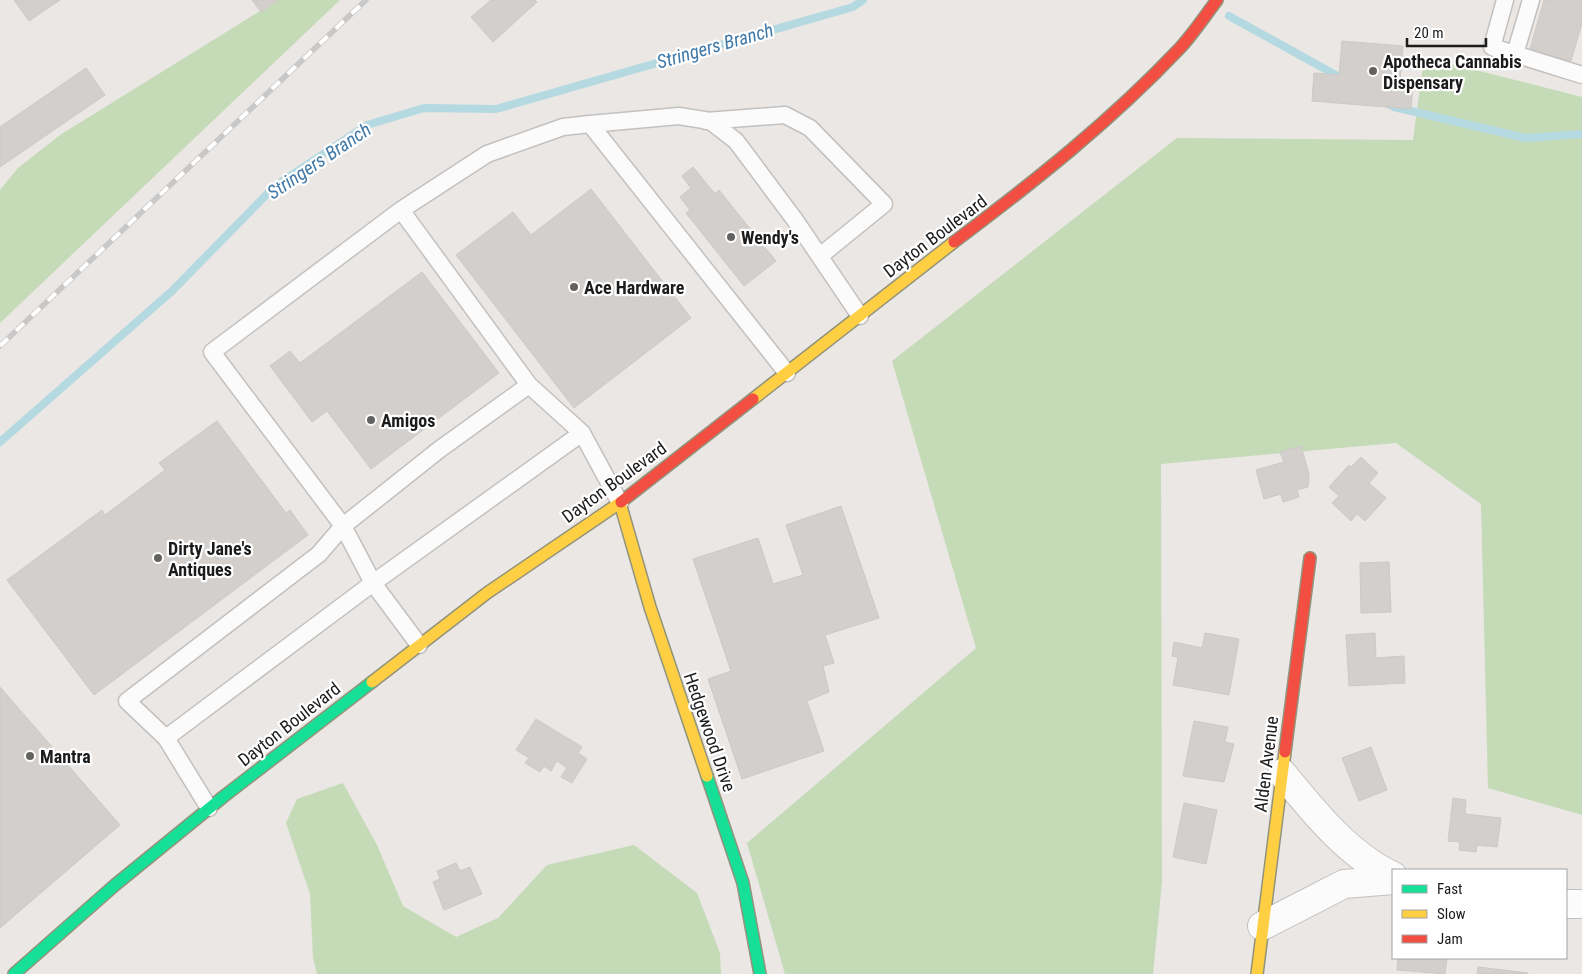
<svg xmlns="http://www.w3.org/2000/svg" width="1582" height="974" font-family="'Roboto Condensed',sans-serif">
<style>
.forest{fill:#c5dab7}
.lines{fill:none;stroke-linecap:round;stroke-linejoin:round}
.stream{stroke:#b4d9e0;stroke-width:8}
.building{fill:#d2cfcc;stroke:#cdc9c5}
.lane-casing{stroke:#c2c1c0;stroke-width:19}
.street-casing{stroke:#c2c1c0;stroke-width:30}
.fast-casing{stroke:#93937c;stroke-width:14}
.slow-casing{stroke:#93937c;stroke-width:14}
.jam-casing{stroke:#93937c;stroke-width:14}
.lane{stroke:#fcfbfb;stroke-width:16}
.street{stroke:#fcfbfb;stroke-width:28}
.fast{stroke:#16e098;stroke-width:11}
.slow{stroke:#ffcf43;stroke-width:11}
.jam{stroke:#f24e42;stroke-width:11}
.rail-casing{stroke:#c9c8c8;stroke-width:5.5}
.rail{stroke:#fff;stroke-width:4;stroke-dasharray:11;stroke-linecap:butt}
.poi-dot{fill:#636261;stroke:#fff;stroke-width:2}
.labels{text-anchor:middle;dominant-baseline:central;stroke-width:4.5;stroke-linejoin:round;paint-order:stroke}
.poi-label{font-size:18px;font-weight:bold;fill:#1b1b1b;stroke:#fff;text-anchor:start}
.street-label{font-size:18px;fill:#1b1b1b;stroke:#fff}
.water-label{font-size:19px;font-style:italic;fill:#4079a7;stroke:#fff}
</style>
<rect width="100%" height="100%" fill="#eae7e4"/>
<path class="forest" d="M278,0H340L0,323V190L18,168L60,135Z
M1424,57L1582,97V815L1488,788L1481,504L1396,443L1161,464L1162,882L1153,974H785L747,843L976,648L892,361L1177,138L1413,140Z
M343,783L377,845L403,906L456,937L498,918L547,865L634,845L697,893L720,953L721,974H317L313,958L310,894L286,823L297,799Z"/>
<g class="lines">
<path class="stream" d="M1229,16L1343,79
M1388,104L1394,107L1525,138L1582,134
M0,442L172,291L275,186L367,125L424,108L496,109L853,7L863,0"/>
</g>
<path class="building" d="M14,0H60L29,21Z
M252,0H278L261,12Z
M491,0H535L537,2L493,42L471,17Z
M1544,0H1582V23L1571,61L1530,49Z
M1342,41L1403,46L1400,81L1413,82L1411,109L1312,101L1314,73L1339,75Z
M86,68L105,95L0,167V127Z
M693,167L715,194L719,190L776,261L744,286L686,213L690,210L680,197L691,188L682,176Z
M591,189L691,318L574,408L456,255L513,212L531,235Z
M422,272L499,373L371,469L327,411L312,422L270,366L290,351L300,363Z
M217,421L286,513L290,510L308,535L94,695L7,580L102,510L105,515L165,470L159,463Z
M1301,446L1309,474L1308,487L1297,490L1299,497L1283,502L1281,494L1264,499L1256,470L1284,462L1280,452Z
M1361,457L1378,473L1369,483L1386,498L1365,521L1357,514L1351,521L1332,503L1339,496L1329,487L1349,465L1351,467Z
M841,506L879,618L825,635L834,663L823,666L829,692L807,701L824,751L742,779L708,679L731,671L693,559L758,538L773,584L803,575L786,525Z
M1389,562L1391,612L1361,613L1360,563Z
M1205,633L1239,639L1229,695L1173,685L1178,657L1172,656L1174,642L1202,648Z
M1375,633L1376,658L1404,656L1405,683L1349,686L1346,635Z
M0,687L120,825L0,928Z
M536,719L582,747L578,753L587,759L572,783L561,777L567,768L557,761L551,771L544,766L540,772L525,763L529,758L516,750Z
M1194,721L1228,727L1225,742L1234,744L1224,782L1183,776Z
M1371,747L1387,790L1359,801L1342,758Z
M1453,798L1466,800L1465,814L1501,818L1497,847L1477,845L1476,852L1459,850L1460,842L1448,841Z
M1184,803L1217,810L1206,864L1173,857Z
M456,863L460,871L470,867L482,894L444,910L433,882L440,879L437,871Z
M1398,958H1447L1445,974L1397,970Z
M1478,967L1528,973V974H1477Z"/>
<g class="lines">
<g class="lane-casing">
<path id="lane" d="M1505,0L1492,47L1582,75
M1515,54L1531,0
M706,121L785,115L810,128L884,204L820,256
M590,124L679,116L710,121L736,141L795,220L860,316
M401,210L529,385L582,433L620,503
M529,385L440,449L343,526L212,352L401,210L487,154L563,127L590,124L787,373
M166,738L373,583L582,433
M209,808L166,738L127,701L319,554L343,526L373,583L419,645"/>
</g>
<g class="street-casing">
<path id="street" d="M1282,773C1313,811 1348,855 1393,876
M1566,904H1582
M1262,926L1344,884L1393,880"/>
</g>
<g class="fast-casing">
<path id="fast" d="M707,776L743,883L760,974
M14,974L115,885L223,797L372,682"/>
</g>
<g class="slow-casing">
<path id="slow" d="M753,399L954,242
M620,503L650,607L707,776
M372,682L487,593L621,502
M1257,974L1285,752"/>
</g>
<g class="jam-casing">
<path id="jam" d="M954,242C1034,182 1111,121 1180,48C1193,34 1205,16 1217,0
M621,502L753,399
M1285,752L1310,558"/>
</g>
<use href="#lane" class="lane"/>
<use href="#street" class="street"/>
<use href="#fast" class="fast"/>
<use href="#slow" class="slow"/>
<use href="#jam" class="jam"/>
<g class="rail-casing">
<path id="rail" d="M0,346L366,0"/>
</g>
<use href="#rail" class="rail"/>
</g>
<g class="poi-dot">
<circle cx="1373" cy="71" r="5"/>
<circle cx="731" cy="237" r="5"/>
<circle cx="574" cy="287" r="5"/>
<circle cx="371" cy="420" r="5"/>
<circle cx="158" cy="558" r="5"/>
<circle cx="30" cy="756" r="5"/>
</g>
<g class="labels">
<g class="poi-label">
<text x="1383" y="61">Apotheca Cannabis<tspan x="1383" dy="21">Dispensary</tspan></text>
<text x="741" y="237">Wendy's</text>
<text x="584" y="287">Ace Hardware</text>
<text x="381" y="420">Amigos</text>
<text x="168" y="548">Dirty Jane's<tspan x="168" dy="21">Antiques</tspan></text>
<text x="40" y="756">Mantra</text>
</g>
<g class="street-label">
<text transform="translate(935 236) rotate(-37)">Dayton Boulevard</text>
<text transform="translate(614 482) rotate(-36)">Dayton Boulevard</text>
<text transform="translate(289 724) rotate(-38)">Dayton Boulevard</text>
<text transform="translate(710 732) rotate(71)">Hedgewood Drive</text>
<text transform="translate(1266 764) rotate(-83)">Alden Avenue</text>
</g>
<g class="water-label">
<text transform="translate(715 46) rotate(-16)">Stringers Branch</text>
<text transform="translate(319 161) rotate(-34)">Stringers Branch</text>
</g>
</g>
<rect x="1392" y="869" width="175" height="90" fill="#ffffff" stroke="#a4a4a4"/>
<rect x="1402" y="885" width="25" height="8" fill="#16e098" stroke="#a4a4a4"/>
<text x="1437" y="894" font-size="15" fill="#1b1b1b">Fast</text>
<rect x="1402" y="910" width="25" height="8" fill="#ffcf43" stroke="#a4a4a4"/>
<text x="1437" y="919" font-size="15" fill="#1b1b1b">Slow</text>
<rect x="1402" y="935" width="25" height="8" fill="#f24e42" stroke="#a4a4a4"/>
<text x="1437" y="944" font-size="15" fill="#1b1b1b">Jam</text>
<path d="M1407 38v8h79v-8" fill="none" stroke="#1b1b1b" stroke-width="2.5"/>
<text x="1414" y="38" font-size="15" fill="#1b1b1b" stroke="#ffffff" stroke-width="4" paint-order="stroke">20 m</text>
</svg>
